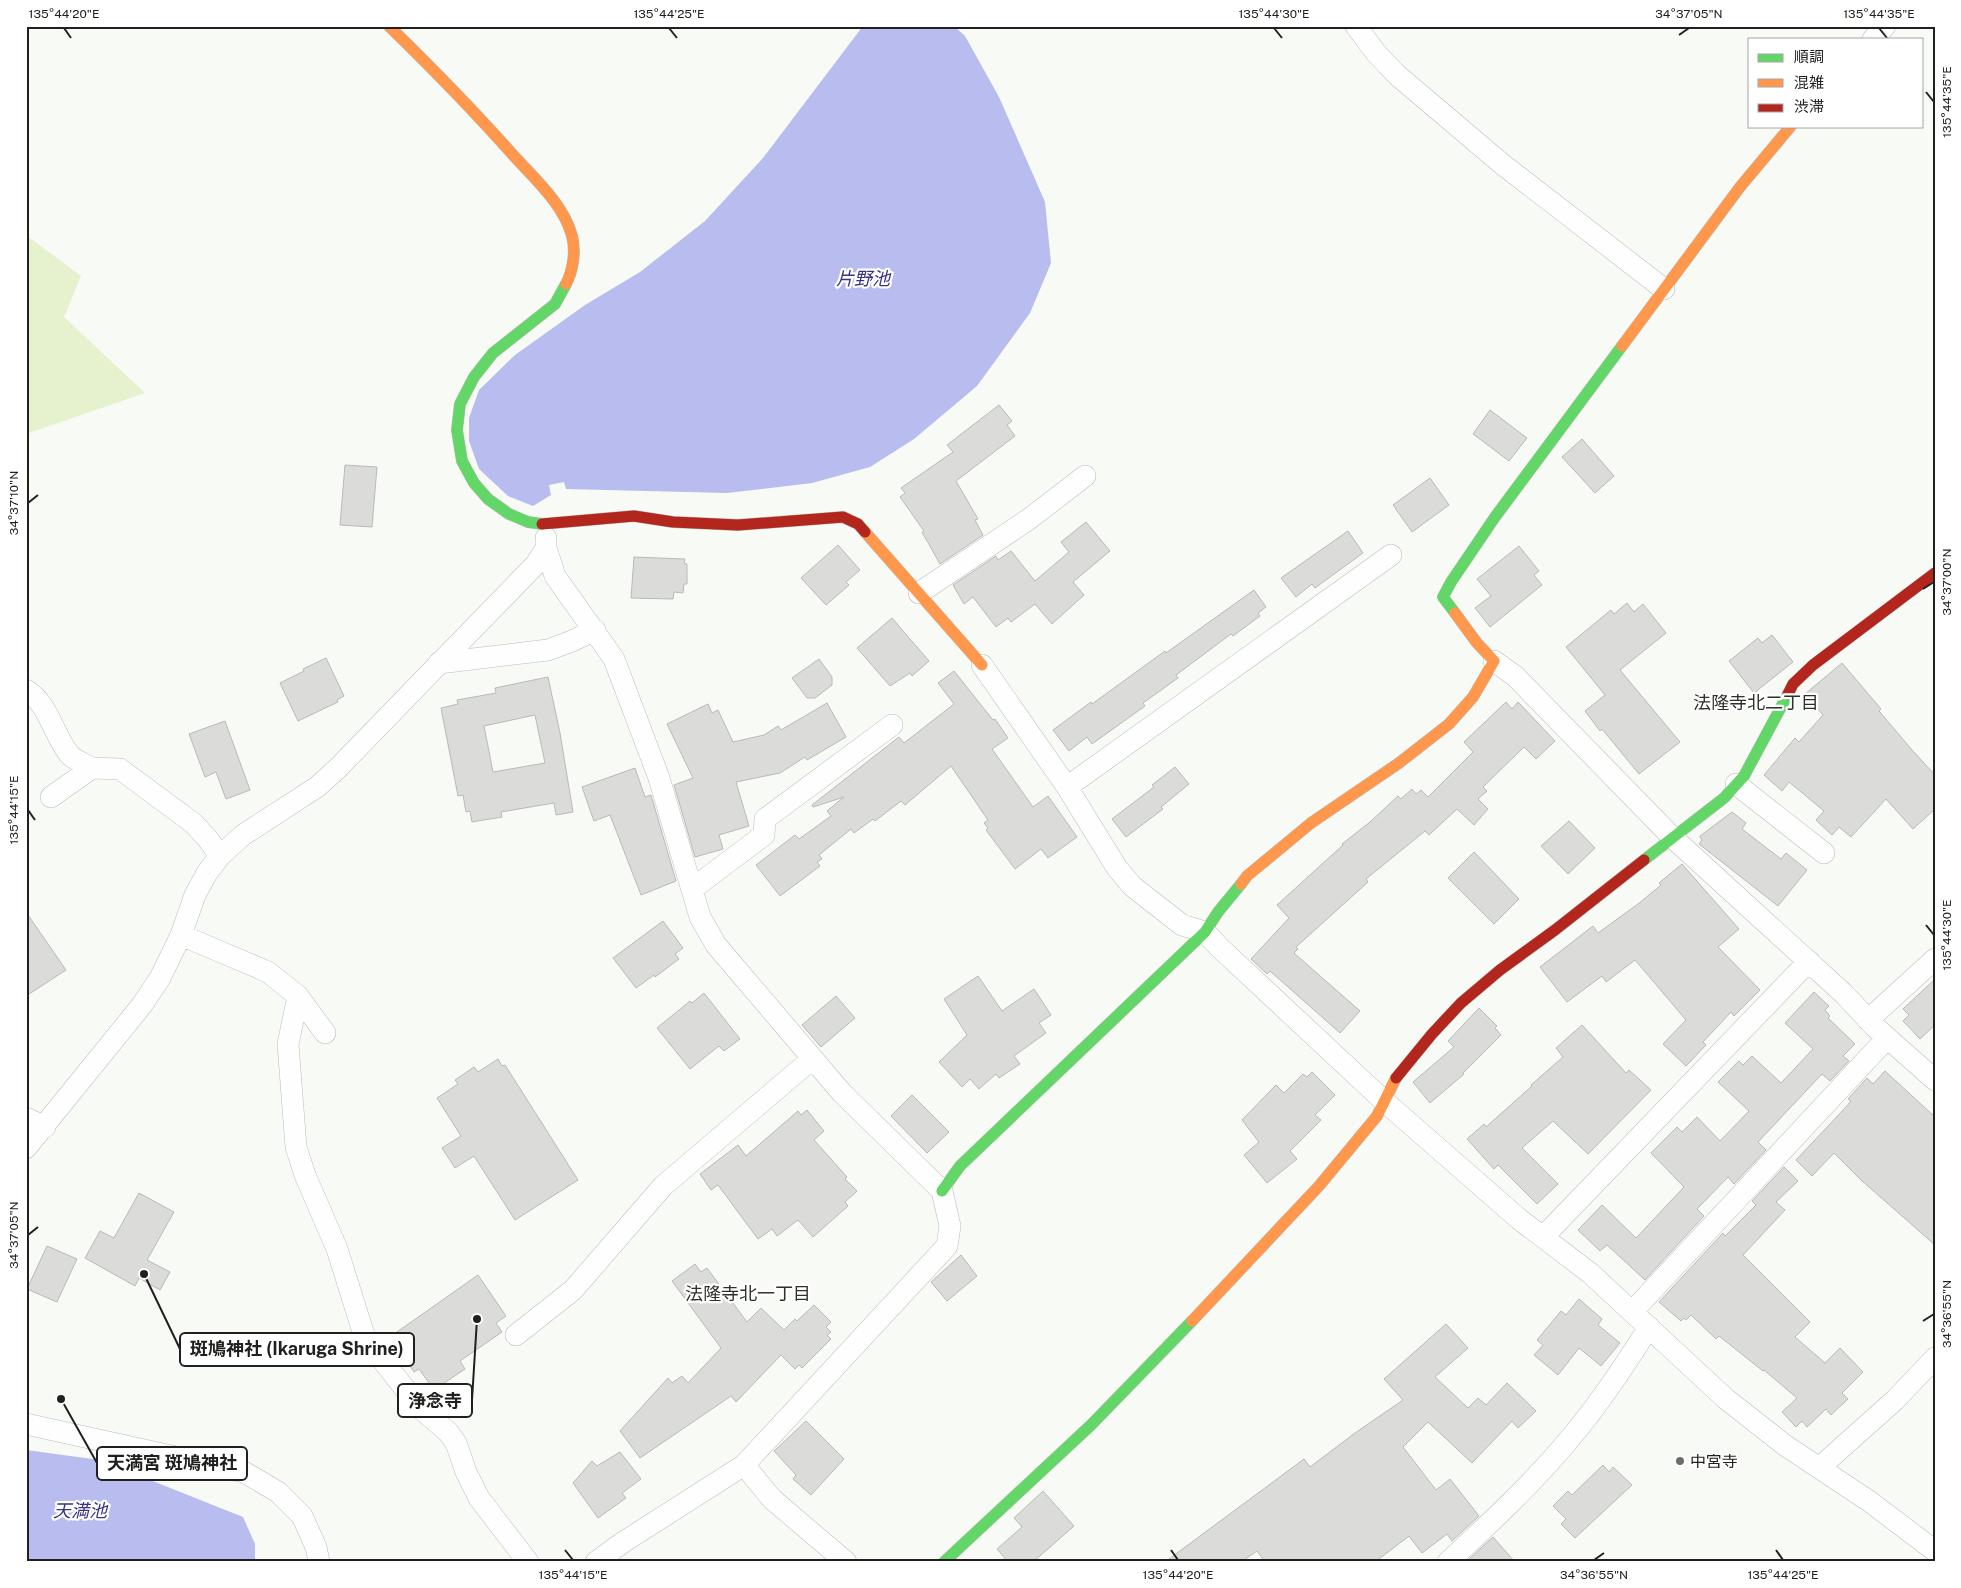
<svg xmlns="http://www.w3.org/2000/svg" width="1961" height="1588" font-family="'Public Sans','Noto Sans JP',sans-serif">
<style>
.green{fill:#e6f2ce}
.water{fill:#b8bcee}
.building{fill:#dbdcd9;stroke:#b8bab7;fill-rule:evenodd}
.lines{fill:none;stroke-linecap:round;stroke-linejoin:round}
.street-casing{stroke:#bcbdba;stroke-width:22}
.fast-casing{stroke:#bcbdba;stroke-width:12}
.slow-casing{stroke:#bcbdba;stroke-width:12}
.jam-casing{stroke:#bcbdba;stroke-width:12}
.street{stroke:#fefefe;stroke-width:21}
.fast{stroke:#63d668;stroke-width:11}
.slow{stroke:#ff974d;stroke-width:11}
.jam{stroke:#b3261e;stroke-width:11}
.ticks{fill:none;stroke:#20211e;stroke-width:2}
.poi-dot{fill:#6c6d6a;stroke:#fff;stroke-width:2}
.labels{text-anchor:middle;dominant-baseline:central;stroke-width:4.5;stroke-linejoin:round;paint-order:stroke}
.poi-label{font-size:16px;fill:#20211e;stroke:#fff;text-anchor:start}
.water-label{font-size:18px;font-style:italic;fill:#383387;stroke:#fff}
.neighbourhood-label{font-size:18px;fill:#2d2f28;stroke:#fff}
.leader{fill:none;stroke:#20211e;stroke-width:2}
.callout-dot{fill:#20211e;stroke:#fff;stroke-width:2}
.callout{fill:#fff;stroke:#20211e;stroke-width:2}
.callout-label{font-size:18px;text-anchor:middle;font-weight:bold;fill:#20211e}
.neatline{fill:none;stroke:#20211e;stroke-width:2}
.ticks-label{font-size:12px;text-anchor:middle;fill:#20211e}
</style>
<rect width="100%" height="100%" fill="#f8faf6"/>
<path class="green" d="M26,235L81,276L64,317L145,393L26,434Z"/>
<path class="water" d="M863,26H954L965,36L999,97L1045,202L1051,263L1030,313L977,386L914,439L870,467L812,483L727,493L566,489L564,482L549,485L551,495L533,506L508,496L479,469L469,441V418L479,390L515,355L585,305L640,272L705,221L763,158Z
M26,1450L100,1460L243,1517L255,1544V1562H26Z"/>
<path class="building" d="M999,405L1012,421L1007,425L1015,436L956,481L978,519L975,520L983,535L940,564L922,532L924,531L900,497L905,493L901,488L953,452L947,445Z
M1490,410L1527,438L1509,461L1473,434Z
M1582,439L1614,476L1595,493L1562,457Z
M345,465L377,467L372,527L340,525Z
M1430,478L1449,505L1412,532L1393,505Z
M1086,522L1110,551L1073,582L1084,595L1052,624L1035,604L1011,622L1008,618L996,627L973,597L964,604L953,585L996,556L998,560L1011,551L1035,581L1069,552L1061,542Z
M1348,531L1363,553L1315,588L1312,584L1296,597L1281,578Z
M838,545L860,570L846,582L849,585L826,605L801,578Z
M1519,546L1539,571L1534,575L1542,585L1490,627L1475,608L1491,596L1477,579Z
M634,557L685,559L684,563L687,564V584H684L683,593L674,592L673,599L631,598Z
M1254,590L1266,607L1258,613L1260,616L1233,636L1231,634L1176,675L1178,678L1143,703L1145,706L1092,744L1087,737L1069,751L1053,730L1091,702L1092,704L1165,651L1166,653Z
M1627,603L1634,612L1643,604L1666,633L1620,670L1680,742L1639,774L1602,729L1600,731L1585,711L1605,695L1566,647L1611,610L1614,614Z
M892,618L929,661L912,676L910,673L890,686L857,648Z
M1772,635L1793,662L1754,693L1729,661L1758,638L1762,643Z
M326,658L344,696L337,700L338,702L298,721L280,683L304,671L303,669Z
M819,659L832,677V685L815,698H807L792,678Z
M1842,663L1881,709L1879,711L1912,750L1935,775V809L1913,829L1886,799L1851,837L1839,827L1832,835L1816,820L1824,811L1789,782L1782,791L1764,775L1795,738L1799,742L1823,715L1805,694Z
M954,671L993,720L995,719L1008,738L992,749L1033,807L1048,796L1077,837L1048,858L1041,849L1015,869L986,830L988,828L984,823L988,820L951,766L905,805L901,801L875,821L873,819L854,833L851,829L819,855L822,859L817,862L820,866L780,896L756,865L795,835L799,839L831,816L827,811L844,797L813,807L812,805L899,737L904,743L954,704L938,683Z
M548,677L560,733L573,812L556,815L554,803L501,812L502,817L472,822L470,811L466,812L463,795L458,796L441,708L458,704L457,700L496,693L495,688ZM535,715L545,763L493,772L484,726Z
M1506,702L1512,709L1518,702L1555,741L1536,759L1524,747L1483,787L1487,791L1478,799L1488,809L1474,825L1457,809L1429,835L1425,831L1366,879L1368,882L1296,947L1298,949L1294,953L1360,1011L1340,1033L1270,971L1267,974L1251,959L1289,918L1277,905L1343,845L1342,844L1370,822L1398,796L1401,799L1412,789L1416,794L1421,790L1428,797L1473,752L1464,742Z
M827,703L846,737L807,760L805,757L780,773L736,782L749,826L719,835L723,849L695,857L674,785L693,778L667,724L708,704L712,713L718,710L733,742L764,735L778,726L781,730Z
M225,721L250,790L226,799L216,772L205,777L189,734Z
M1175,767L1189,784L1161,807L1163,809L1126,837L1112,819L1154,787L1152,785Z
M635,768L645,797L651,795L676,881L641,895L610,815L594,821L582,787Z
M1732,812L1746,823L1742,829L1781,859L1786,853L1807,870L1778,906L1699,844L1702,840L1700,837V836Z
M1569,821L1595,848L1568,874L1541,846Z
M1474,852L1519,899L1494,924L1448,878Z
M1682,864L1739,929L1718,947L1760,990L1734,1016L1731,1012L1703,1042L1706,1045L1686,1066L1663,1044L1686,1020L1635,960L1606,982L1602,976L1567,1002L1540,967L1593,926L1598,933L1638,904L1661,885L1659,883Z
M26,912L66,970L26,996Z
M663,921L683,948L675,954L679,959L655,977L654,975L636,988L613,958Z
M978,976L1002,1011L1034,989L1051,1015L1039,1023L1046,1033L1014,1056L1020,1064L999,1078L996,1074L979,1089L970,1079L962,1087L939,1062L967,1035L944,999Z
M1935,979V1025L1920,1039L1903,1021L1909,1015L1903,1009Z
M1814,992L1829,1006L1825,1010L1830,1016L1828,1018L1855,1044L1843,1056L1849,1061L1830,1081L1822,1074L1758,1142L1766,1150L1734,1184L1728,1177L1697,1209L1704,1216L1645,1280L1607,1245L1600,1251L1578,1230L1602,1205L1636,1238L1684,1187L1651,1153L1677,1127L1682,1132L1697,1117L1720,1141L1749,1111L1718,1082L1739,1061L1743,1065L1752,1056L1781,1083L1813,1049L1785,1023Z
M704,993L740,1039L724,1051L719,1046L690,1069L657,1028L690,1001L692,1003Z
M836,996L855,1018L821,1047L802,1025Z
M1479,1008L1497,1026L1495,1028L1501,1035L1463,1073L1464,1074L1430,1103L1413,1082L1454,1047L1448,1041Z
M1582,1025L1626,1073L1629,1070L1651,1090L1588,1154L1553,1121L1522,1148L1558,1184L1537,1204L1498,1165L1494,1169L1467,1139L1484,1124L1486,1127L1532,1086L1531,1085L1563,1057L1556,1048Z
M498,1059L502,1066L505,1065L578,1180L515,1220L474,1156L455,1168L442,1148L461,1136L437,1098L458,1084L455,1080L474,1067L478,1072Z
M1885,1071L1935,1117V1245L1861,1180L1834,1153L1812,1176L1796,1160L1846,1107L1851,1101L1848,1099L1867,1078L1873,1084Z
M1312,1072L1335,1095L1315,1115L1321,1120L1290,1151L1297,1159L1267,1183L1244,1155L1259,1142L1242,1120L1276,1085L1284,1093L1303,1074L1307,1077Z
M912,1095L949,1132L927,1153L891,1116Z
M807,1110L824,1131L814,1140L847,1177L845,1179L857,1191L845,1202L848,1206L813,1237L798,1220L777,1236L772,1229L758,1239L718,1185L711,1190L700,1174L738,1145L746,1156L798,1111L801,1115Z
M1784,1167L1798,1181L1776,1202L1785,1210L1743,1255L1810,1322L1795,1337L1825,1363L1840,1348L1863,1372L1842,1393L1848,1399L1831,1415L1826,1409L1807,1427L1802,1421L1796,1427L1782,1412L1797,1398L1764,1370L1763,1371L1719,1336L1716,1339L1691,1315L1686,1320L1684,1318L1681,1321L1659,1302L1723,1233L1725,1236L1756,1205L1752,1201Z
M139,1193L174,1212L147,1260L170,1272L160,1290L139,1278L135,1286L85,1258L100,1231L114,1238Z
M47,1246L77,1259L57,1302L27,1289Z
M961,1255L977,1276L947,1301L931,1282Z
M695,1264L701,1272L707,1268L747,1322L761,1308L784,1330L795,1319L797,1321L814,1305L831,1322L826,1327L831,1332L827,1335L831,1339L802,1368L799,1365L795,1369L781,1355L736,1402L731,1396L640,1458L620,1431L668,1378L672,1383L682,1376L688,1383L721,1348L672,1281Z
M478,1275L506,1316L496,1323L502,1332L460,1361L465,1369L434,1390L419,1369L414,1372L399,1350L406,1345L397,1332Z
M1579,1299L1602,1319L1598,1325L1620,1343L1601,1366L1579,1348L1558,1375L1534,1355L1543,1345L1537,1340L1561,1311L1566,1315Z
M1446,1324L1468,1348L1435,1377L1468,1408L1478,1398L1486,1405L1507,1383L1536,1411L1518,1428L1512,1421L1472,1463L1428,1422L1403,1447L1436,1490L1450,1479L1479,1516L1452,1541L1447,1534L1422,1553L1409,1536L1375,1562H1265L1257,1551L1241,1562H1165L1304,1459L1310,1467L1355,1433L1403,1400L1384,1379Z
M806,1421L844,1459L811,1495L793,1479L796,1475L774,1451Z
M620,1452L641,1479L622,1493L626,1498L598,1518L573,1483L592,1461L597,1466Z
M1603,1465L1609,1472L1613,1467L1632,1485L1575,1538L1561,1524L1566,1519L1553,1506L1568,1491L1572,1495Z
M1043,1491L1074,1526L1033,1562H1008L997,1549L1022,1527L1014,1518Z
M1493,1537L1515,1562H1470L1468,1560Z"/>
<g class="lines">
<g class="street-casing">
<path id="street" d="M1356,26L1376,53L1397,75L1502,164L1664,289
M1873,39L1885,26
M546,548L555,576L614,659L659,778L700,917L716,945L842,1093L942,1191L950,1226L947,1246L744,1465L622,1543L596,1562
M919,593L1029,519L1085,476
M1494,661L1515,676L1673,838L1844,994L1875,1027L1935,1080
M439,663L548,650L572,641L595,630
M982,665L1067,787L1117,868L1132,886L1182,925L1205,932L1220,948L1384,1101L1519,1219L1590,1273L1726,1399L1786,1446L1869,1501L1935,1551
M26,690C49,704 53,734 69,754C74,760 85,764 92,768
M1736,784L1824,853
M1067,787L1391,555
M51,797L92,768L120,769L193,823L207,838L220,856
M692,889L764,835L765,819L892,725
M181,935L268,972L298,996L325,1033
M298,996L288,1044L296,1147L305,1175L337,1249L365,1338L420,1408L448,1432L456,1443L466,1472L479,1498L528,1562
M1868,1020L1935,959
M26,1118L45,1127
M26,1148L142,1005L160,978L181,935L195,895L207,873L220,856L243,835L317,787L337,769L536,564L546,548V538
M1543,1237L1809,961
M1632,1312L1887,1038
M516,1335L573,1290L663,1186L812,1059
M26,1424L244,1472L278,1492L302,1516L316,1547L319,1562
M744,1465L772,1499L846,1562
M1820,1467L1895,1400L1935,1358
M1448,1562C1489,1524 1531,1485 1567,1442C1598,1406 1624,1367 1649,1327"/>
</g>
<g class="fast-casing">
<path id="fast" d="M542,524L528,522L509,514L488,499L474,483L462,461L457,430L460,404L474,377L493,353L555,304L566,284
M1455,613L1443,597L1451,582L1495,517L1622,346
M1644,860L1724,798L1744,776L1788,694
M942,1191L960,1166L1205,932L1218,912L1241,884
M944,1562L1091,1425L1192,1321"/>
</g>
<g class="slow-casing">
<path id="slow" d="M389,26C432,68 474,111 514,156C535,179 564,205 572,236C576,251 573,271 566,284
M1622,346L1740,187L1791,126
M865,532L982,665
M1241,884L1247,876L1311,823L1399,763L1449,724L1473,697L1494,661L1477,643L1455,613
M1192,1321L1319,1186L1377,1116L1396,1078"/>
</g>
<g class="jam-casing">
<path id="jam" d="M542,524L634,516L673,522L738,525L843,517L858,524L865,532
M1788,694L1793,684L1813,665L1935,573
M1396,1078L1432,1034L1461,1003L1500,970L1555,930L1644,860"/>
</g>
<use href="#street" class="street"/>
<use href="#fast" class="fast"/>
<use href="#slow" class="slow"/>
<use href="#jam" class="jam"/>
</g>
<path class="ticks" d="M64,28L71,38M669,28L677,38M1274,28L1282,38M1879,28L1887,38M1679,35L1689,28M1926,92L1934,102M28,503L38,495M1923,589L1934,582M28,810L35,820M1926,925L1934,935M28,1235L38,1227M1923,1321L1934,1314M565,1550L573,1560M1171,1550L1178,1560M1776,1550L1783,1560M1594,1560L1604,1553"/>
<circle class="poi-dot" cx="1680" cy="1461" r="5"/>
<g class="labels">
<g class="poi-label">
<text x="1690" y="1461">中宮寺</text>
</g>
<g class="water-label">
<text x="863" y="278">片野池</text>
<text x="80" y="1510">天満池</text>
</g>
<g class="neighbourhood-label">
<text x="1756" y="702">法隆寺北二丁目</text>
<text x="748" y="1293">法隆寺北一丁目</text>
</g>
</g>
<path class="leader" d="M144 1274L180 1349M477 1319L472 1400M61 1399L97 1463"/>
<g class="callout-dot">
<circle cx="144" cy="1274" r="5"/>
<circle cx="477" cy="1319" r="5"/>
<circle cx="61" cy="1399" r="5"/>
</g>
<g class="callout">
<rect x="180" y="1333" width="234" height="33" rx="5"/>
<rect x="398" y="1384" width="74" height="33" rx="5"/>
<rect x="97" y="1447" width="150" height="33" rx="5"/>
</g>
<g class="callout-label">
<text x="297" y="1355">斑鳩神社 (Ikaruga Shrine)</text>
<text x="435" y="1407">浄念寺</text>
<text x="172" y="1469">天満宮 斑鳩神社</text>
</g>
<rect width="1961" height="1588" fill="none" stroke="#ffffff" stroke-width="55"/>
<rect x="1748" y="38" width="175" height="90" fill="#ffffff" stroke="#a6a6a5"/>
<rect x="1758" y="54" width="25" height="8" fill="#63d668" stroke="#a6a6a5"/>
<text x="1794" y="62" font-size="15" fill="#20211e">順調</text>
<rect x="1758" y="79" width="25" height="8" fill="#ff974d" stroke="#a6a6a5"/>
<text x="1794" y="88" font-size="15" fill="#20211e">混雑</text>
<rect x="1758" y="104" width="25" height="8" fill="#b3261e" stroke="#a6a6a5"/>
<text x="1794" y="112" font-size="15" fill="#20211e">渋滞</text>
<rect x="28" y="28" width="1906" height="1532" class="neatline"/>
<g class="ticks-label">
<text x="64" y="18">135°44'20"E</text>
<text x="669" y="18">135°44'25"E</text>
<text x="1274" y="18">135°44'30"E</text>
<text x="1689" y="18">34°37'05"N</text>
<text x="1879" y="18">135°44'35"E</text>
<text transform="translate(1947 102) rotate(-90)" y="4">135°44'35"E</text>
<text transform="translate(14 503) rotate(-90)" y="4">34°37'10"N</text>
<text transform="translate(1947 582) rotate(-90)" y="4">34°37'00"N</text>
<text transform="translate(14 810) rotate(-90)" y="4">135°44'15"E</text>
<text transform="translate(1947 935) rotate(-90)" y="4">135°44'30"E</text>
<text transform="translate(14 1235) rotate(-90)" y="4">34°37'05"N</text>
<text transform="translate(1947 1314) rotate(-90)" y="4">34°36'55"N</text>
<text x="573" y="1579">135°44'15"E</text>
<text x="1178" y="1579">135°44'20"E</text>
<text x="1594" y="1579">34°36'55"N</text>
<text x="1783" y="1579">135°44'25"E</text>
</g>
</svg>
